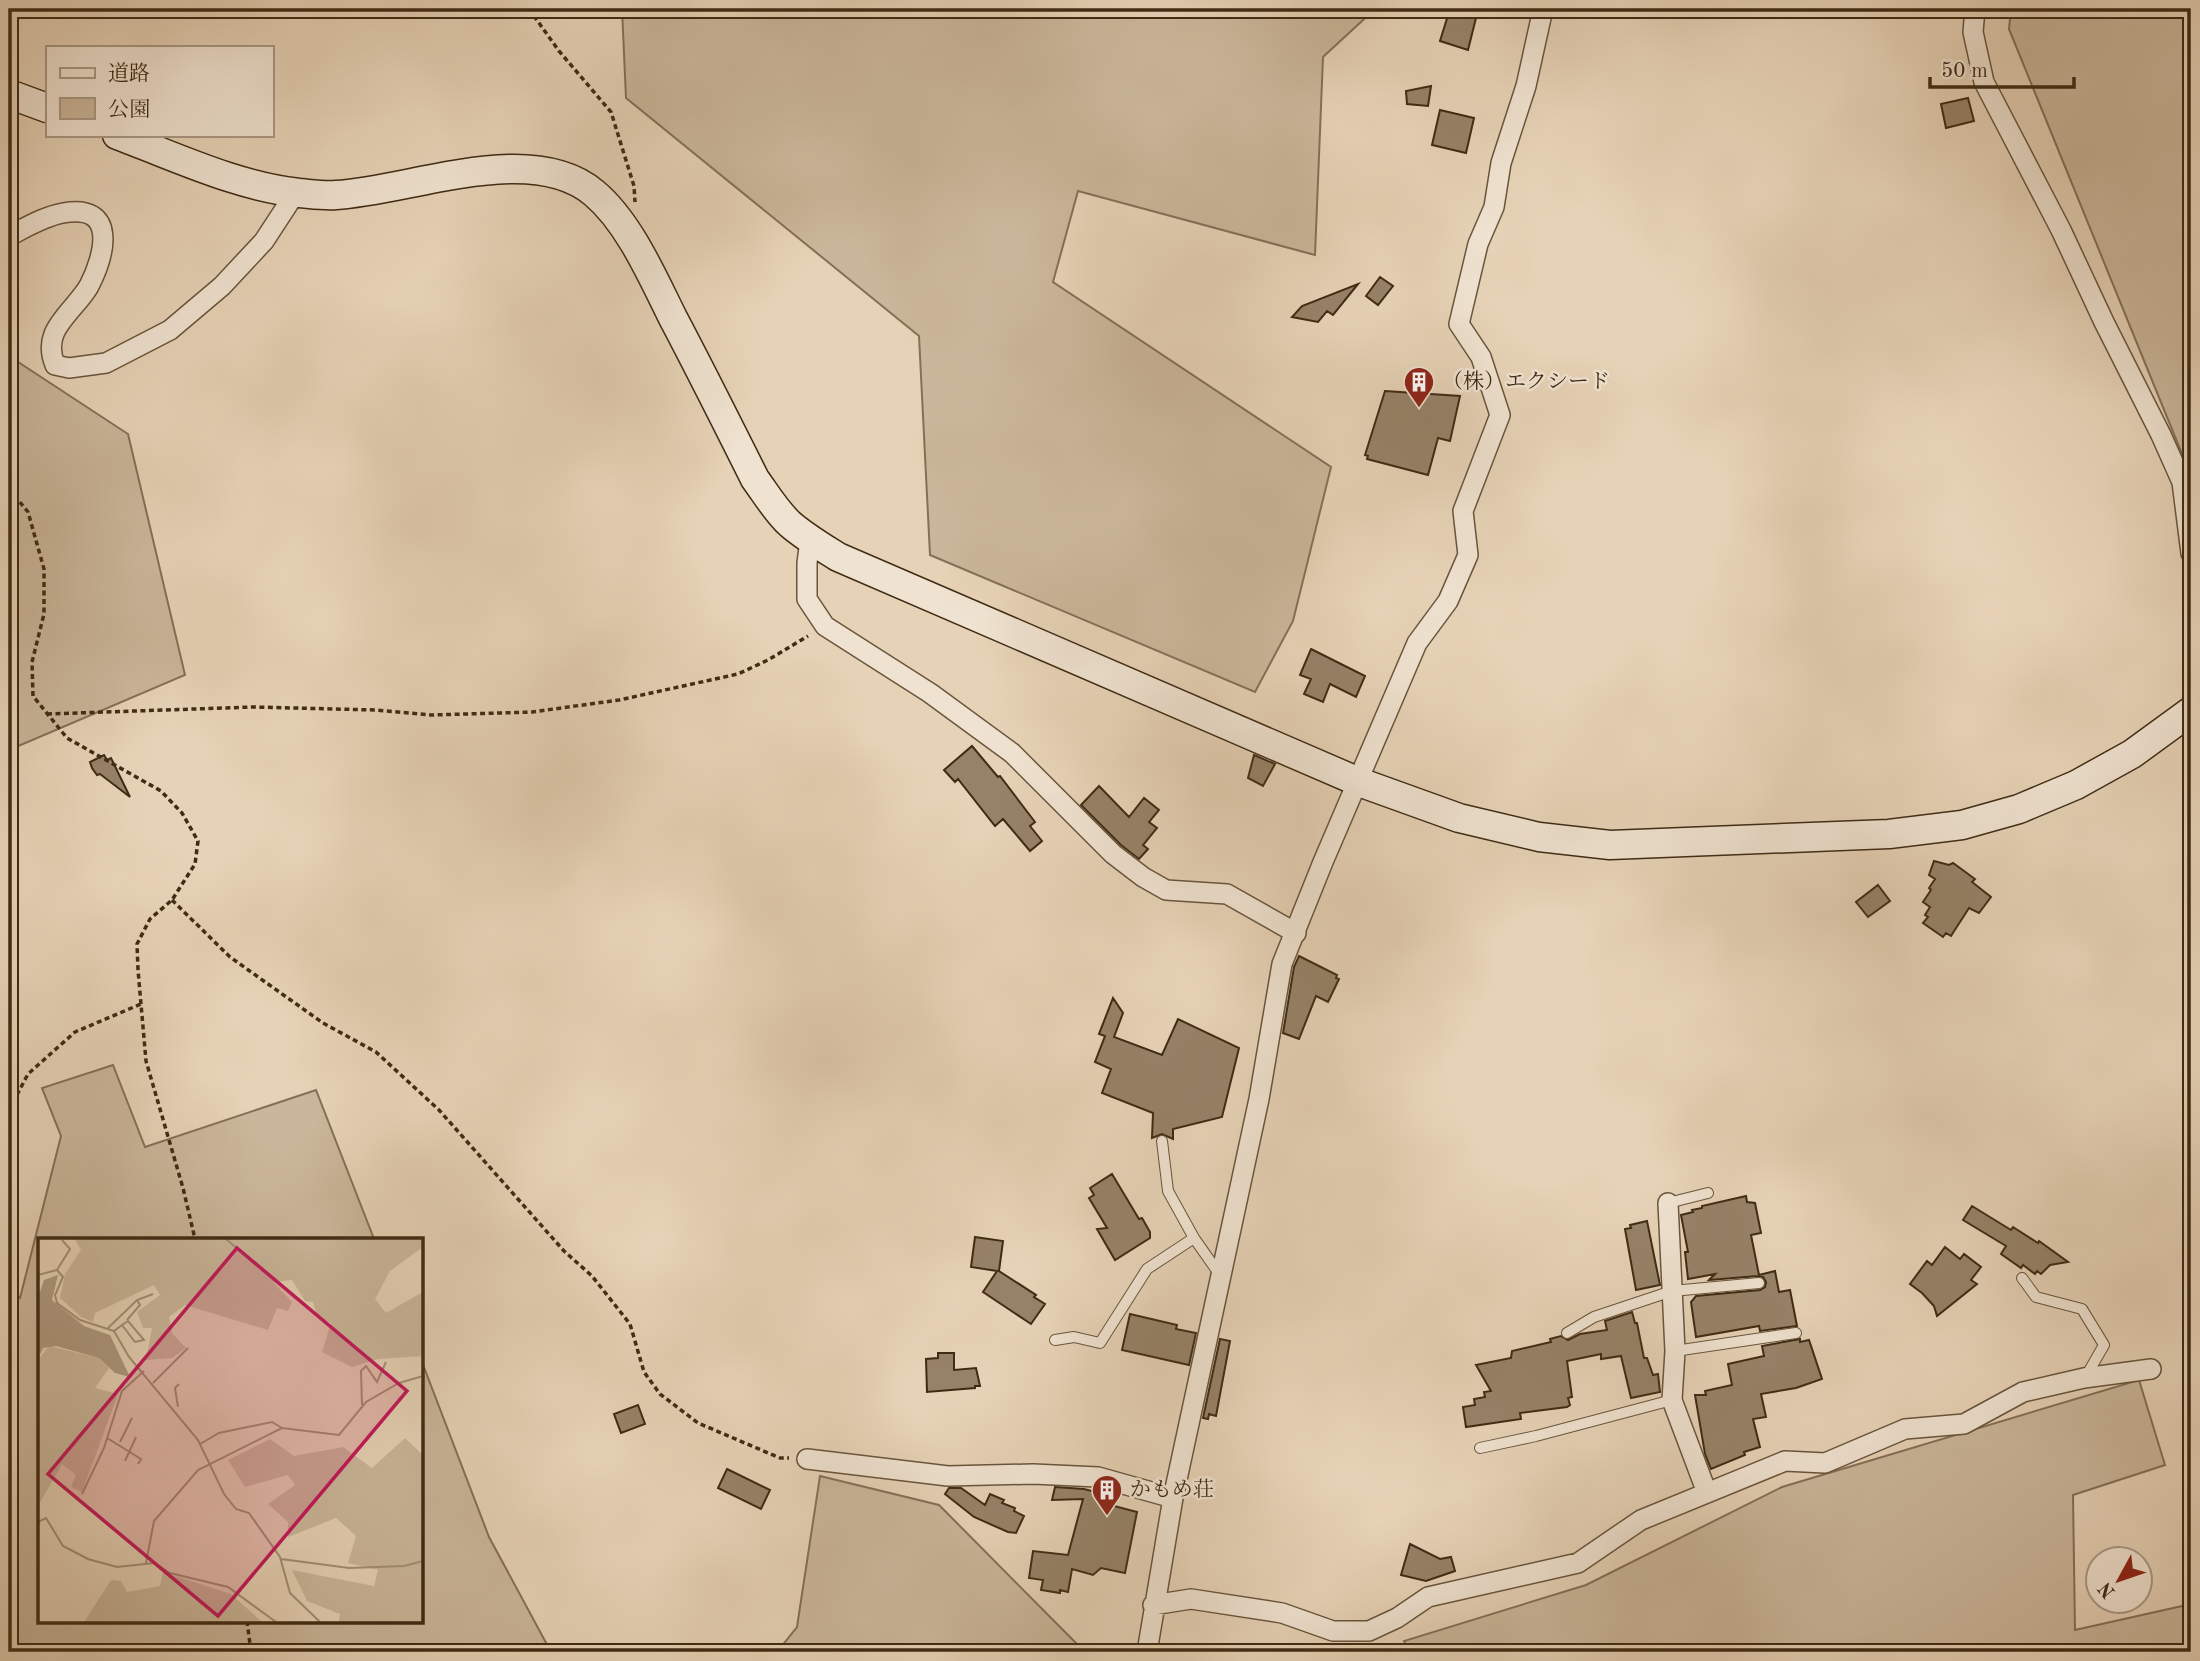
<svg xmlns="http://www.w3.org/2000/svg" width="2200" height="1661" font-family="'Old Standard TT','Noto Serif JP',serif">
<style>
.green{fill:#cab69a;stroke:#847057;stroke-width:2}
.building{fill:#968268;stroke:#3f2b14;stroke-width:2}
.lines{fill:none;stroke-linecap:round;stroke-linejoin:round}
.lane-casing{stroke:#69553c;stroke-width:12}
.street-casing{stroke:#69553c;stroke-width:22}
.secondary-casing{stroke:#3f2b14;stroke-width:31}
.path{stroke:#3f2b14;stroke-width:3.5;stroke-dasharray:5 3.5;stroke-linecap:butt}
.lane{stroke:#efe2d0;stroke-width:10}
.street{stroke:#efe2d0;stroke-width:19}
.secondary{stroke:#efe2d0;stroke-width:28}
.labels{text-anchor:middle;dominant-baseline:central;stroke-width:5;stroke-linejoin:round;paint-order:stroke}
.poi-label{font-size:21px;fill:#3f2b14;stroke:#efe2d0;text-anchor:start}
.inset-road{fill:none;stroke:#a38f75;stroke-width:2}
.view{fill:#c2185b;fill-opacity:0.15;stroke:#c2185b;stroke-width:3.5}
.inset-edge{fill:none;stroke:#3f2b14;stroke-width:3.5}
</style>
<rect width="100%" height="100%" fill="#e6d2b6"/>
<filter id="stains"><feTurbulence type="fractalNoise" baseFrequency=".00286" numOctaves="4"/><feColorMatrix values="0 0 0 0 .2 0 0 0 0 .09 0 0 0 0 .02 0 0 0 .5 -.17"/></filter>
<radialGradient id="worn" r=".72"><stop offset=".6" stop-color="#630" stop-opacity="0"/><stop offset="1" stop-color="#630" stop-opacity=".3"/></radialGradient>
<path class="green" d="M622,9H1375L1323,57L1315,255L1078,191L1053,282L1331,467L1293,621L1255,692L930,555L919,336L626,98Z
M2011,9H2191V476L2009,29Z
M9,356L128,434L185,675L9,750Z
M113,1065L145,1147L316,1090L374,1239H40V1621H422V1362L489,1537L551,1652H9V1288L20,1298L61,1136L42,1088Z
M2139,1380L2165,1465L2073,1495L2075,1630L2191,1604V1652H1409L1404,1641L1586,1585L1782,1487Z
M820,1476L939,1505L1079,1646L1068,1652H777L797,1627Z"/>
<path class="building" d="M1449,12L1476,18L1468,50L1440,41Z
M1431,86L1428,106L1407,104L1406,91Z
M1968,98L1974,121L1946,128L1941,104Z
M1440,110L1474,118L1466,153L1432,145Z
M1380,277L1393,286L1378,305L1366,296Z
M1358,284L1333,315L1327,311L1318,322L1292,317L1302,306Z
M1385,391L1460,396L1450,441L1438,438L1428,475L1367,459L1368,456L1365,455Z
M1311,649L1365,676L1356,697L1330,684L1323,702L1304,694L1311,679L1300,675Z
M972,746L998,777L1000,776L1035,822L1030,826L1042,841L1030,851L1003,819L995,826L958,779L955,782L944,770Z
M104,755L107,760L111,758L130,797L100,774L97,775L92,768L90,762Z
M1254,755L1275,764L1263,786L1248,778Z
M1099,786L1129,817L1144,798L1159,810L1149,822L1157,828L1143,845L1148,849L1139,859L1121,845L1081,805Z
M1934,861L1949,865L1953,863L1975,879L1972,882L1991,897L1979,913L1969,908L1951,936L1946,933L1943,937L1923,923L1928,917L1925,915L1930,907L1923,902L1931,890L1929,888L1935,879L1929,875Z
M1878,885L1890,901L1868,917L1856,902Z
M1299,956L1337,975L1336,978L1339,979L1328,1002L1316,996L1299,1039L1283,1033L1294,967Z
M1113,998L1123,1013L1114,1037L1162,1055L1178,1019L1239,1048L1222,1117L1173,1129V1139L1162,1134L1152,1138L1153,1113L1102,1093L1111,1069L1095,1062L1105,1036L1099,1034Z
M1112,1174L1139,1219L1142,1218L1150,1232V1238L1115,1260L1097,1229L1107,1228L1089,1198L1094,1195L1090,1188Z
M1746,1196L1747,1202L1755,1203L1761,1233L1751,1235L1759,1275L1775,1271L1779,1292L1790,1290L1797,1326L1760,1331L1759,1326L1696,1337L1691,1302L1696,1296L1760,1290L1765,1287L1766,1282L1763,1277L1758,1276L1709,1280L1715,1274L1688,1279L1685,1252H1688L1681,1215L1693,1212L1692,1210L1702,1208V1206Z
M1972,1206L2011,1230L2013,1227L2038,1243L2039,1241L2068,1262L2050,1265L2041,1274L2037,1271L2035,1274L2023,1265L2021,1268L2001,1254L2006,1246L1963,1220Z
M1647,1221L1660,1285L1636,1290L1625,1229L1631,1228L1630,1225Z
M975,1237L1003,1241L999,1271L1036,1295L1034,1297L1045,1304L1031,1324L983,1292L997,1271L971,1267Z
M1945,1247L1960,1259L1964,1254L1981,1267L1971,1280L1977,1284L1937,1316L1934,1306L1922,1293L1910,1284L1927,1261L1932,1265Z
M1632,1312L1635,1323H1637L1644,1358H1647L1653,1375L1658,1374L1660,1392L1631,1398L1621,1356L1601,1359V1354L1567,1361L1572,1397L1568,1398L1570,1405L1567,1407L1520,1413L1521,1419L1466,1427L1463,1407L1475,1405L1474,1399L1485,1397L1484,1392L1491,1391L1476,1365L1511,1358L1512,1351L1551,1342L1550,1339L1561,1336L1568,1340L1580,1334L1607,1330L1605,1321Z
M1130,1314L1177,1325L1176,1329L1196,1333L1189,1365L1122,1350Z
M1220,1339L1230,1341L1216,1416L1209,1414L1208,1419L1203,1418Z
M1800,1339V1342L1809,1340L1822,1379L1796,1388L1761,1394L1766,1417L1753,1419L1760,1447L1744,1452L1745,1455L1711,1469L1705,1454L1695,1395H1706L1705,1391L1732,1385L1728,1364L1764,1356L1762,1346Z
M938,1353H954V1370L976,1368L980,1386H975V1388L927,1392L926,1359L938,1358Z
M638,1405L645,1424L621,1433L614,1414Z
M727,1469L770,1490L761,1509L718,1488Z
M1055,1487L1084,1489L1107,1495L1106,1499H1100L1099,1502L1137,1512L1125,1573L1101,1568L1093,1575L1072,1569L1068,1592L1060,1590V1593L1041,1590L1043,1580L1029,1578L1033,1551L1068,1555L1083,1499L1052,1500Z
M949,1488H961L985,1505L990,1494L1004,1500L1002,1503L1015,1508L1014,1511L1024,1516L1016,1533L1008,1532L974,1517L945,1494Z
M1410,1544L1440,1559L1451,1557L1455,1571L1426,1581L1401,1575Z"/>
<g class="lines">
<g class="lane-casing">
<path id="lane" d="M1162,1141L1168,1191L1194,1238L1220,1275
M1668,1203L1708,1193
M2022,1278L2036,1297L2082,1309L2104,1345L2085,1378
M1567,1333L1594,1317L1672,1291L1759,1283
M1055,1340L1074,1337L1100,1343L1147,1269L1194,1238
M1675,1351L1796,1333
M1480,1448L1536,1436L1672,1400"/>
</g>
<g class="street-casing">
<path id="street" d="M1975,9L1973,32L1984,82L2061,230L2104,322L2161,435L2182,482L2191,553
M9,236C25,228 45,216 63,213C118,203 105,255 89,286C80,302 60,318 54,334C50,344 51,355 55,365L69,368L106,363L170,330L222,286L264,241L296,192
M810,540L807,563V599L825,626L930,693L1012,753L1113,854L1143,877L1166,890L1227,894L1296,933
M1668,1203L1675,1351L1672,1400L1707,1493
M807,1459L948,1476L1033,1474L1098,1477L1173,1498
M1153,1605L1191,1599L1282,1613L1333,1631H1369L1397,1618L1428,1597L1578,1563L1641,1520L1785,1461L1825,1463L1905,1429L1964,1424L2023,1392L2084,1378L2151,1369
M1147,1652L1173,1498L1259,1099L1282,964L1323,862L1417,643L1448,601L1468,555L1463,511L1500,415L1481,357L1459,324L1478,244L1494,207L1501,163L1526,86L1543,9"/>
</g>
<g class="secondary-casing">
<path id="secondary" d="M9,94L47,108
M117,135C176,157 236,186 299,193C311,194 324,196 336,195C410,191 531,140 594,193C629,222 653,278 673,318C701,371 728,425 755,479C766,494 776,511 790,524C805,537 822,547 838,557L1359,782L1459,818L1539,837L1610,845L1889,834L1962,825L2019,809L2076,785L2132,754L2191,711"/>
</g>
<path class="path" d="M529,9L559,51L611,112L634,186L635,202
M9,489L28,512L44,569V614L32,662L33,696L67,738L161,791L182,813L198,841L195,864L172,900L150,919L137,944L138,970L146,1061L183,1188L195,1239
M47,714L253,707L375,710L431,715L532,712L619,700L738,674L768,660L808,636
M172,900L230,957L323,1023L376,1052L439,1110L564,1251L592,1276L630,1324L644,1372L660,1394L698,1423L780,1458H789
M9,1110L28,1074L75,1032L141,1004
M247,1621L251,1652"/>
<use href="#lane" class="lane"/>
<use href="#street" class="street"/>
<use href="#secondary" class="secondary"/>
</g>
<defs>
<g id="building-pin" transform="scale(1.575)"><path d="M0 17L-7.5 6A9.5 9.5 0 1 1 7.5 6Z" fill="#8f2418" stroke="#efe2d0"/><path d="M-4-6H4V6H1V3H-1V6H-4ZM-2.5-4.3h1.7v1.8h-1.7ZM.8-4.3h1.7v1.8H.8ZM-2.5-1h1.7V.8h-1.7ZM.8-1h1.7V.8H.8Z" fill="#fff"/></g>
</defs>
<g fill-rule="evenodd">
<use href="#building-pin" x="1419" y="382"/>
<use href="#building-pin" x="1107" y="1490"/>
</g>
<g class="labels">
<g class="poi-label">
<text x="1442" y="382">（株）エクシード</text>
<text x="1130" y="1490">かもめ荘</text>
</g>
</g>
<g transform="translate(38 1238)">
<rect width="385" height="385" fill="#e6d2b6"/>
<path d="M37,1H385V9L352,33L337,61L348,75L385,54V118L340,121L314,129L284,114L293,85L279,79L275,64L267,63L254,42L235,44L254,64L250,73L239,70L230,92L147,67L131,79L134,95L148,110L134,120L108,122L114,90H105L99,74L122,57L116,47L57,75L55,84L43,79L22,60L27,36L43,12ZM11,108L61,120L71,130L57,150L80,156L44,254L33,249L38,237L24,226L0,268V122ZM367,200L385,217V384H301L302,376L269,363L254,332L336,348L340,332L310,325L318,298L298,280L250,299V284L230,266L257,247L250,237L207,249L190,222L232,201L256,218L305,209L334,230ZM125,334L193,356L224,384H46L73,342L83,343L89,354L122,348Z" fill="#cab69a"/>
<path d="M20,37L14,62L46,88L72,97L92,139L77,135L61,120L18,108L5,110L0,121V60L6,42Z" fill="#ad997f"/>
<path class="inset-road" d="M188,1L219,28M19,32L25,39L17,57L19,65L42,82L76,93L91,119L160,202L186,256L198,271L211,275L242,319L252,355L282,384M0,37L19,32L32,11L24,2M89,82L102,67L99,62M70,90L99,62L115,56M76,93L84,87L90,83L106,102L97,104L84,87M115,145L150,110M324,167L323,133L328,128L339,144L348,124M140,169L137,150L141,146M69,200L103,221L100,226M82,204L94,180M162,206L181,195L234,184L244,190M87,223L98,199M44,256L66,210L84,153L106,133M0,284L8,280L25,308L50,321L79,329L116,325L132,335L190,349L238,384M243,321L311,330L366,328L385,323M108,325L116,283L160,232L244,190L301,197L328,164L361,145L385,138"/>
<path class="view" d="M199,10L369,153L180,378L10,236Z"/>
<rect width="385" height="385" class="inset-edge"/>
</g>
<rect width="2200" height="1661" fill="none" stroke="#e6d2b6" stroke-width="35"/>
<rect x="10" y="10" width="2179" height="1640" fill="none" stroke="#3f2b14" stroke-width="3.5"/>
<rect x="18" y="18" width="2165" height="1626" fill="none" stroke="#3f2b14" stroke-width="2"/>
<rect x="46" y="46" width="228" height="91" fill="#efe2d0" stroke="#a99985" stroke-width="2"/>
<rect x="60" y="68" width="35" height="10" fill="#efe2d0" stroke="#a99985" stroke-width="2"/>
<text x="108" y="80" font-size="21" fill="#3f2b14">道路</text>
<rect x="60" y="98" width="35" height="21" fill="#cab69a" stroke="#a99985" stroke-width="2"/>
<text x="108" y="116" font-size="21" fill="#3f2b14">公園</text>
<g transform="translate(2119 1580) rotate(230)"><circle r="33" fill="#efe2d0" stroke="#a99985" stroke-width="2"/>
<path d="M0-5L12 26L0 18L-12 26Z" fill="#8f2418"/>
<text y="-10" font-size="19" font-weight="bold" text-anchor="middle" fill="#3f2b14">N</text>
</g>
<path d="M1930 77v10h144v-10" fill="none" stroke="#3f2b14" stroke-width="3.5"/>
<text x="1941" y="77" font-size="21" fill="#3f2b14" stroke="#efe2d0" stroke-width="5" paint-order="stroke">50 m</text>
<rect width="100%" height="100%" filter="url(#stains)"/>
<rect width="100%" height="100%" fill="url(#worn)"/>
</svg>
